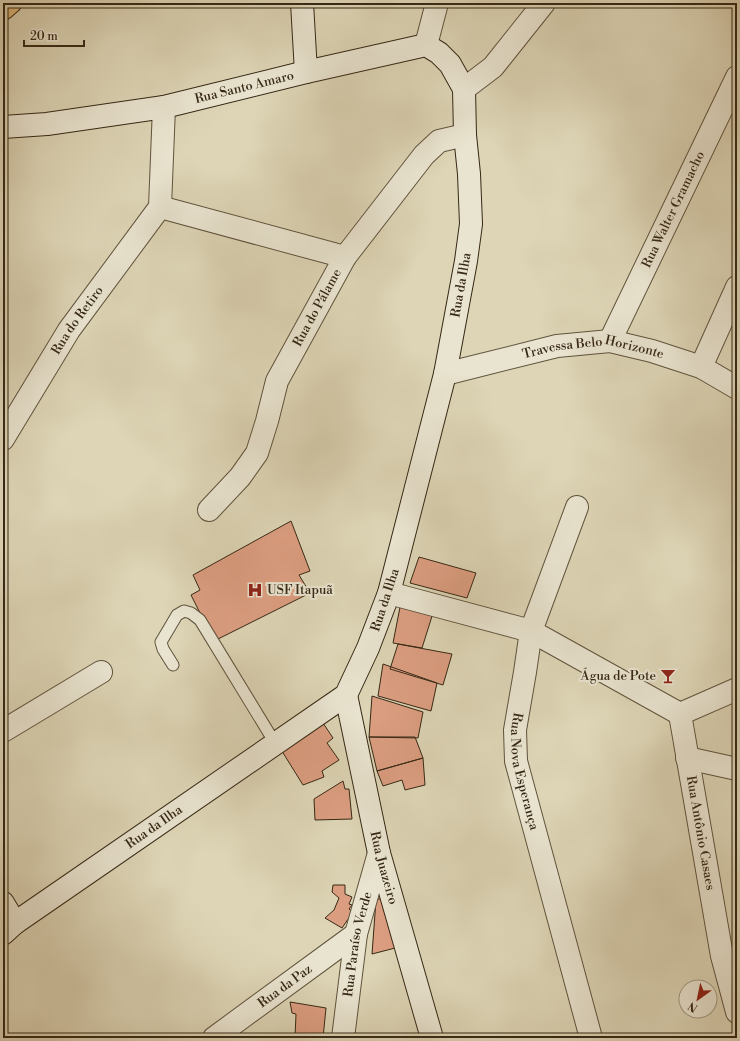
<svg xmlns="http://www.w3.org/2000/svg" width="740" height="1041" font-family="'Libre Bodoni',serif">
<style>
.building{fill:#dc9e81;stroke:#362815}
.lines{fill:none;stroke-linecap:round;stroke-linejoin:round}
.lane-casing{stroke:#60533d;stroke-width:13}
.street-casing{stroke:#60533d;stroke-width:24}
.secondary-casing{stroke:#362815;stroke-width:24}
.primary-casing{stroke:#362815;stroke-width:24}
.lane{stroke:#e9e4d0;stroke-width:11}
.street{stroke:#e9e4d0;stroke-width:22}
.secondary{stroke:#e9e4d0;stroke-width:22}
.primary{stroke:#deba7b;stroke-width:22}
.labels{text-anchor:middle;dominant-baseline:central;stroke-width:4;stroke-linejoin:round;paint-order:stroke}
.street-label{font-size:13px;fill:#362815;stroke:#e9e4d0}
.poi-label{font-size:13px;fill:#362815;stroke:#e9e4d0;text-anchor:start}
</style>
<rect width="100%" height="100%" fill="#ddd5b6"/>
<filter id="stains"><feTurbulence type="fractalNoise" baseFrequency=".005" numOctaves="4"/><feColorMatrix values="0 0 0 0 .2 0 0 0 0 .09 0 0 0 0 .02 0 0 0 .5 -.17"/></filter>
<radialGradient id="worn" r=".72"><stop offset=".6" stop-color="#630" stop-opacity="0"/><stop offset="1" stop-color="#630" stop-opacity=".3"/></radialGradient>
<path class="building" d="M291,521L310,571L299,575L310,593L214,641L191,595L200,590L193,575Z
M419,557L476,573L467,598L410,583Z
M401,602L433,613L422,648L393,643Z
M398,644L452,654L443,685L390,669Z
M383,664L437,683L431,711L378,696Z
M372,696L423,712L418,738L369,737Z
M323,723L333,738L327,743L339,760L322,771L324,777L303,785L280,748Z
M369,737H415L423,758L377,771Z
M423,758L425,785L405,790L402,780L383,786L377,771Z
M343,781L345,789H349L352,819L315,820L314,799Z
M333,885H345V894L352,897L349,904L352,905L349,909L353,912L342,928L325,918L334,910L339,898L332,892Z
M382,898L399,947L372,954L376,900Z
M290,1002L326,1008L323,1038H295L296,1014L292,1013Z"/>
<g class="lines">
<g class="lane-casing">
<path id="lane" d="M173,665L163,649L161,642L177,615L184,611L191,613L200,620L275,743"/>
</g>
<g class="street-casing">
<g id="street">
<path d="M426,45L437,3"/>
<path d="M464,89L493,67L544,3"/>
<path d="M160,207L345,257"/>
<path id="s1" d="M610,341L737,77"/>
<path d="M701,367L737,287"/>
<path id="s2" d="M445,374L557,346L610,341L652,351L701,367L737,388"/>
<path id="s3" d="M3,439L69,330L160,207L164,107"/>
<path id="s4" d="M577,507L531,631L525,672L515,730L516,761L591,1038"/>
<path id="s5" d="M209,510L240,477L257,453L267,421L277,381L345,257L424,155L439,141L465,135"/>
<path d="M389,593L531,631L680,714"/>
<path id="s6" d="M737,689L680,714L722,956L737,1012"/>
<path d="M3,731L101,672"/>
<path d="M687,758L737,769"/>
<path id="s7" d="M214,1038L356,934"/>
<path id="s8" d="M343,1038L356,934L379,853"/>
</g>
</g>
<g class="secondary-casing">
<g id="secondary">
<path d="M302,3L306,72"/>
<path id="s9" d="M3,127L47,124L164,107L306,72L426,45L439,53L450,64L464,89L465,135L469,174L471,224L466,261L445,374L389,593L368,648L346,695L15,923L3,934"/>
<path id="s10" d="M346,695L379,853L432,1038"/>
<path d="M3,903L15,923"/>
</g>
</g>
<g class="primary-casing">
<path id="primary" d="M3,9L10,3"/>
</g>
<use href="#lane" class="lane"/>
<use href="#street" class="street"/>
<use href="#secondary" class="secondary"/>
<use href="#primary" class="primary"/>
</g>
<defs>
<g id="hospital-bare" transform="scale(1.2)"><path d="M-5-5h3v3.5h4V-5h3V5h-3V1.5h-4V5h-3Z" fill="#8f2418" stroke="#e9e4d0" stroke-width="2.5" paint-order="stroke"/></g>
<g id="bar-bare" transform="scale(1.2)"><path d="M-6-5H6L.8 .8V4.5H3.5V6h-7V4.5H-.8V.8Z" fill="#8f2418" stroke="#e9e4d0" stroke-width="2.5" paint-order="stroke"/></g>
</defs>
<g fill-rule="evenodd">
<use href="#hospital-bare" x="255" y="590"/>
<use href="#bar-bare" x="668" y="676"/>
</g>
<g class="labels">
<g class="street-label">
<text stroke="none"><textPath href="#s9" startOffset="245">Rua Santo Amaro</textPath></text>
<text stroke="none"><textPath href="#s1" startOffset="146">Rua Walter Gramacho</textPath></text>
<text transform="translate(461 285) rotate(-80)">Rua da Ilha</text>
<text stroke="none"><textPath href="#s5" startOffset="233">Rua do Pálame</textPath></text>
<text stroke="none"><textPath href="#s3" startOffset="140">Rua do Retiro</textPath></text>
<text stroke="none"><textPath href="#s2" startOffset="152">Travessa Belo Horizonte</textPath></text>
<text transform="translate(385 600) rotate(-72)">Rua da Ilha</text>
<text stroke="none"><textPath href="#s4" startOffset="275">Rua Nova Esperança</textPath></text>
<text transform="translate(154 827) rotate(-35)">Rua da Ilha</text>
<text stroke="none"><textPath href="#s6" startOffset="183">Rua Antônio Casaes</textPath></text>
<text stroke="none"><textPath href="#s10" startOffset="177">Rua Juazeiro</textPath></text>
<text stroke="none"><textPath href="#s8" startOffset="95">Rua Paraíso Verde</textPath></text>
<text stroke="none"><textPath href="#s7" startOffset="88">Rua da Paz</textPath></text>
</g>
<g class="poi-label">
<text x="267" y="590">USF Itapuã</text>
<text x="656" y="676" text-anchor="end">Água de Pote</text>
</g>
</g>
<rect width="740" height="1041" fill="none" stroke="#ddd5b6" stroke-width="16"/>
<rect x="4" y="4" width="732" height="1033" fill="none" stroke="#362815" stroke-width="2"/>
<rect x="8" y="8" width="724" height="1025" fill="none" stroke="#362815"/>
<g transform="translate(698 999) rotate(213)"><circle r="19" fill="#e9e4d0" stroke="#a19985"/>
<path d="M0-3L7 15L0 10L-7 15Z" fill="#8f2418"/>
<text y="-6" font-size="11" font-weight="bold" text-anchor="middle" fill="#362815">N</text>
</g>
<path d="M24 40v6h60v-6" fill="none" stroke="#362815" stroke-width="2"/>
<text x="30" y="40" font-size="12" fill="#362815" stroke="#e9e4d0" stroke-width="3" paint-order="stroke">20 m</text>
<rect width="100%" height="100%" filter="url(#stains)"/>
<rect width="100%" height="100%" fill="url(#worn)"/>
</svg>
